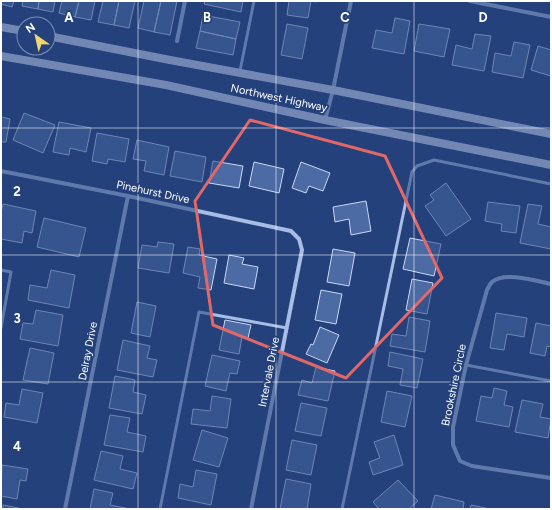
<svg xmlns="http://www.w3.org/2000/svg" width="552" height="510" font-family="Figtree,sans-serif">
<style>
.building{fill:#4c6aa4;stroke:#cad9f4}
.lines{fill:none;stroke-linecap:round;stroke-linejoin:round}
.service{stroke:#a7bde5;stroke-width:3}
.minor{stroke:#a7bde5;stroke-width:4}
.secondary{stroke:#d1dcf5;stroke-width:8}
.marked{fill:none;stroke:#e26868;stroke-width:3;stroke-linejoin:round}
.grid{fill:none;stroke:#fff;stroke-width:1;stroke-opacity:0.55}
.labels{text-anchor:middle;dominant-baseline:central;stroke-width:3.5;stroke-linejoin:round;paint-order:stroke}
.street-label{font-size:11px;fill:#fff;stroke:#24417c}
.grid-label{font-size:13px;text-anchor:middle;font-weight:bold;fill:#fff;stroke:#24417c;stroke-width:3.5;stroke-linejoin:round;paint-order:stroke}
</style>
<rect width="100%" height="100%" fill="#24417c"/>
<path class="building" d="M1,1H14L12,7L1,4Z
M23,1H39L38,9L22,6Z
M39,1H55L53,12L38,9Z
M62,1H79L75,17L59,13Z
M79,1H95L91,20L75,17Z
M103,1H119L114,25L98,22Z
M119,1H135L129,28L114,25Z
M144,1H161L154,32L138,28Z
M161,1H177L170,35L154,32Z
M205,1H243L241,12L204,4Z
M289,1H317L316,2L311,1L308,18L287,15Z
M203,15L240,22L236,39L200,31Z
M395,18L410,21L404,54L372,48L376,30L392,33Z
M287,24L308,28L302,59L281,55Z
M419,24L450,29L444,57L414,51Z
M200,31L236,39L233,55L196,48Z
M475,34L491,36L484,71L452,65L456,45L472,49Z
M514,42L530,45L523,78L492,72L495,53L511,56Z
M538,46L551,50V76L531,70Z
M24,113L55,125L43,153L13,140Z
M1,117L10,119L6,142H1Z
M59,122L91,128L86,152L70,148L69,155L53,152Z
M97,133L129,139L125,162L108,159L107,164L92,161Z
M137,140L169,147L164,175L144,171L146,161L133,159Z
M175,151L206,157L202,182L170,176Z
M213,161L243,166L239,188L209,183Z
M254,162L284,169L279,193L249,186Z
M301,162L330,173L323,191L309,186L306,193L292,188Z
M446,183L471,219L446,236L425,206L434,200L430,195Z
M366,201L371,231L351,235L349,219L335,222L333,207Z
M488,202L520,206L516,233L501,231L502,224L485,221Z
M3,204L36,211L32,233L24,231L22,243L1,239V213Z
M528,204L542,206L538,224L551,227V249L520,243Z
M44,218L86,228L79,257L37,247Z
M410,238L441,244L434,276L403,269Z
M158,242L174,244L169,273L138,268L142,245L157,247Z
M188,247L200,249L199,255L217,259L211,290L198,288L200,277L183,273Z
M333,249L355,253L349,286L327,282Z
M229,255L244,258L242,264L258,267L254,289L224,283Z
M51,270L75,275L69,308L28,300L30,285L47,288Z
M412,279L433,283L427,314L406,310Z
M321,290L342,294L336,324L315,320Z
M137,302L156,306L150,337L131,333Z
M36,310L63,315L58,346L20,339L23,323L33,324Z
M496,313L527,318L524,337L507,334L504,350L490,348Z
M409,317L430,321L425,352L390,346L392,334L406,336Z
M225,320L251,325L248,338L242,337L239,354L219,350Z
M536,323L551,326V347L547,346L545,356L530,353Z
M320,327L339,335L327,363L306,354L311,344L313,345Z
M123,340L150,346L147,358L157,360L153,377L117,370Z
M30,348L54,353L48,384L23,380Z
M390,352L423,359L417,388L400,385L403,369L388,366Z
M212,355L240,361L237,374L230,373L226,391L205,386Z
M316,367L335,371L328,401L298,395L302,380L312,383Z
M115,376L135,380L133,392L146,395L142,414L109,408Z
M494,388L507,391L504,405L513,407L509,427L476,421L481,396L492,398Z
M22,389L43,393L37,423L4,417L6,403L19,405Z
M387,391L412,396L405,427L381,422Z
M212,396L231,399L227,428L191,424L193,409L210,411Z
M522,400L543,404L540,417L551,419L548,438L515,432Z
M301,403L327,408L321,436L295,431Z
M110,415L130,418L127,432L146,436L143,452L104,445Z
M202,430L228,438L219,467L193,460Z
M394,435L403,465L373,475L369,462L380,458L374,442Z
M292,440L317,445L311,475L286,470Z
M101,451L123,456L120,469L137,473L133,489L94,480Z
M2,465L28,469L26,481L20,480L17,499L1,496Z
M196,470L217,474L211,505L178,498L180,484L193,487Z
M286,479L311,484L307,509H280Z
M398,480L418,501L409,509H391L390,508L389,509H379L373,502Z
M94,489L113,493L110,505L130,509H90Z
M435,495L464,502L463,509H431Z
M3,505L23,509H3Z
M471,505L490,509H470Z"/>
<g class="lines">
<path class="service" d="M240,71L254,1
M1,270L11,272L1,328
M466,365L551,381
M160,509L199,312L287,328
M342,509L412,172L417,166L434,160L551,184"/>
<path class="minor" d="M470,1L551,17
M177,41L185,1
M325,120L333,90L351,1
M1,171L128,196L291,231L299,239L302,250L251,509
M551,284C537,281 504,271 492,282C490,284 488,288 487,290L466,365L453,427V445L460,461L472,466L551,478
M65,509L128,196"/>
<path class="secondary" d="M1,27L24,31
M48,36L170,60L333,90L551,134
M1,56L166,85L325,120L551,165"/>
</g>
<path d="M0 0H552V510H0ZM250,120L385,156L442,278L346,378L213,325L195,201Z" fill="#24417c" fill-opacity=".55" fill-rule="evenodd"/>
<path class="marked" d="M250,120L385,156L442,278L346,378L213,325L195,201Z"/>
<path class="grid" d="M138,1V509M276,1V509M414,1V509M1,128H551M1,255H551M1,382H551"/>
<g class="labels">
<g class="street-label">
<text transform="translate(279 98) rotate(12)">Northwest Highway</text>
<text transform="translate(153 192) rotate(12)">Pinehurst Drive</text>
<text transform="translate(88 351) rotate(-79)">Delray Drive</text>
<text transform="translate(269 372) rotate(-79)">Intervale Drive</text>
<text transform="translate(454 385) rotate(-78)">Brookshire Circle</text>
</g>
</g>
<g class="grid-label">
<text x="69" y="22">A</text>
<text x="207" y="22">B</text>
<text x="345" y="22">C</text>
<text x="483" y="22">D</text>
<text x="17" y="196">2</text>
<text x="17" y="323">3</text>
<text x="17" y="451">4</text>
</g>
<rect width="552" height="510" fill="none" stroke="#ffffff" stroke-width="4"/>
<g transform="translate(36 36) rotate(326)"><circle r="19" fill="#24417c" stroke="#7c8db0"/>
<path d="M0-3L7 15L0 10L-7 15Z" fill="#efd76b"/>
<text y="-6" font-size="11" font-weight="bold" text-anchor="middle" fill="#ffffff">N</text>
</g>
</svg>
